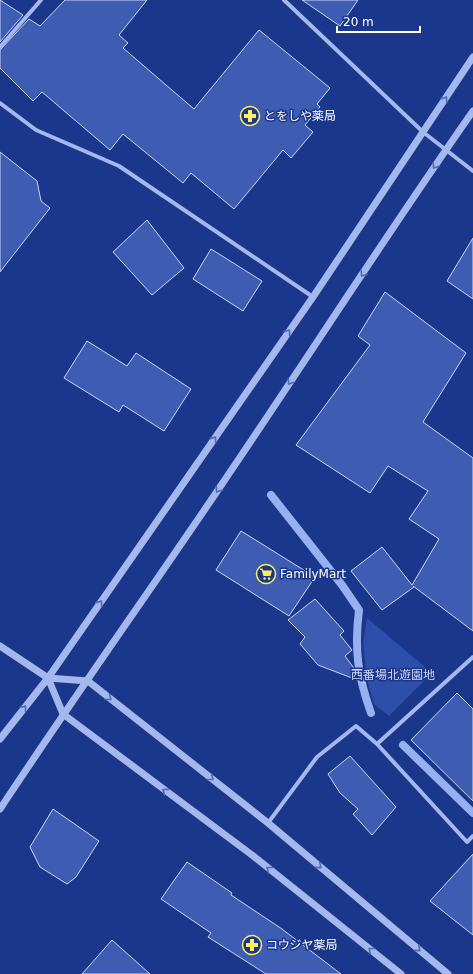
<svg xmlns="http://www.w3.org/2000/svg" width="473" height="974" font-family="'DejaVu Sans','Noto Sans JP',sans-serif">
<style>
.green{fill:#2d4fa9}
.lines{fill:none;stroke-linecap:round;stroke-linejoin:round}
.stream{stroke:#97b0f0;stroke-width:8}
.building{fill:#3e5db2;stroke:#cad7fa}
.minor{stroke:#a4b8ed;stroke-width:4}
.tertiary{stroke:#a4b8ed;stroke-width:7}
.oneway{stroke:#516bb2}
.labels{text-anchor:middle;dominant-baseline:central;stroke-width:3;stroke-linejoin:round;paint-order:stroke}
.poi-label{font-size:12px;fill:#fff;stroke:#1a378b;text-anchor:start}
.park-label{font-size:12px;fill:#cad7fa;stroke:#1a378b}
</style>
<rect width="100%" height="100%" fill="#1a378b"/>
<path class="green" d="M367,618L432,673L389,716L374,704L367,680L363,643Z"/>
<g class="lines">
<path class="stream" d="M271,495L342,585L359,610C354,649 358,677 371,713
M403,745L473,813"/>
</g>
<path class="building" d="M0,0L23,15L0,42Z
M65,0H147L119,35L128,43L123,48L194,109L259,30L330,88L317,104L320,107L305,125L313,132L291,158L283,150L234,209L191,173L183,183L123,134L110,150L42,92L33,101L0,68V50L29,19L40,26Z
M302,0H358L340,26Z
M0,152L37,181L41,201L50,208L0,272Z
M147,220L184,268L152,295L113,252Z
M473,238V299L447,281Z
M211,249L262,281L243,311L193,279Z
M385,292L466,353L423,422L473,458V631L413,586L414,587L382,610L351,571L382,547L412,585L439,539L409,519L428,491L388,466L370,493L296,445L370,345L358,336Z
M87,341L127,366L136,353L191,389L164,431L123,405L119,412L64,378Z
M241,531L315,577L289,616L216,570Z
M315,599L344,631L340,635L352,650L345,656L365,683L318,665L300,644L305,637L288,620Z
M457,693L473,709V801L411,740Z
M350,756L396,807L372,835L353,814L358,809L340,793L328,774Z
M53,809L99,841L76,877L67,884L40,867L30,847Z
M473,854V935L430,901Z
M187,862L232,893L231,895L282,929L341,974H266L208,937L211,933L161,899Z
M112,940L150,974H82Z"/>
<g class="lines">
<path class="minor" d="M284,0L423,132L473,171
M0,47L41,0
M0,103L36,130L119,166L313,297
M377,744L473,657
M268,823L317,757L356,726L377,744L467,842L473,836"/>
<path class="tertiary" d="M0,646L48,678L88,681L268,823L448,974
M48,678L63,714L252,855L401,974
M0,739L48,678L313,297L473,57
M0,809C72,700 147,595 220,487C305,362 386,235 473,111"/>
</g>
<defs><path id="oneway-chevron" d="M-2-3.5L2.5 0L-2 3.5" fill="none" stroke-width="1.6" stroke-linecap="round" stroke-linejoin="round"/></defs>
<g class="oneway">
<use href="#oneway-chevron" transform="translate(445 99) rotate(-56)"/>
<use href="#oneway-chevron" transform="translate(435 166) rotate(124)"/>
<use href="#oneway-chevron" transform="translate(363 274) rotate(124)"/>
<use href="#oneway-chevron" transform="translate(288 332) rotate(-55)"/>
<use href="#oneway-chevron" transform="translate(290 382) rotate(124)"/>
<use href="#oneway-chevron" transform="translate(214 439) rotate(-55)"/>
<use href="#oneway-chevron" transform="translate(218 490) rotate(124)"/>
<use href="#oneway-chevron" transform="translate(100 603) rotate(-55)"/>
<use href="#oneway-chevron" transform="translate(109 698) rotate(39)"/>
<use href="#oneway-chevron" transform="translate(24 708) rotate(-52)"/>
<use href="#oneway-chevron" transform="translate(211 778) rotate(38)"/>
<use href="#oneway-chevron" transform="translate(165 791) rotate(-143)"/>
<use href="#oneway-chevron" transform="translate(319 866) rotate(40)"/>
<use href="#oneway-chevron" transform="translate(269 869) rotate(-141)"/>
<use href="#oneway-chevron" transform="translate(418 949) rotate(40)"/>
<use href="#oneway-chevron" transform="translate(371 950) rotate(-141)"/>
</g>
<defs>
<g id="pharmacy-ring" transform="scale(1)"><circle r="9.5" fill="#1a378b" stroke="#ffed60" stroke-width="1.5"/><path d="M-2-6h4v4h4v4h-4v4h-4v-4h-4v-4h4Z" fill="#ffed60"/></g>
<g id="supermarket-ring" transform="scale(1)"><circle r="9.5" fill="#1a378b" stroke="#ffed60" stroke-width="1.5"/><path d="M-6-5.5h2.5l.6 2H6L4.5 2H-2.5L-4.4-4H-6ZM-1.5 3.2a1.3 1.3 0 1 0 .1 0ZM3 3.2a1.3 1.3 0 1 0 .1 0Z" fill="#ffed60"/></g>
</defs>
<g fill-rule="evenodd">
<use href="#pharmacy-ring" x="250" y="116"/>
<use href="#supermarket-ring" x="266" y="574"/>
<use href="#pharmacy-ring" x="252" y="945"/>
</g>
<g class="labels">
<g class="poi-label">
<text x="264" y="116">とをしや薬局</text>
<text x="280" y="574">FamilyMart</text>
<text x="266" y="945">コウジヤ薬局</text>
</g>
<g class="park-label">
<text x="393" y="675">西番場北遊園地</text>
</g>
</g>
<path d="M337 26v6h83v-6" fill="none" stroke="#ffffff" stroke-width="2"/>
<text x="343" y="26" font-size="12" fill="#ffffff" stroke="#1a378b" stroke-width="3" paint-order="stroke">20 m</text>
</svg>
